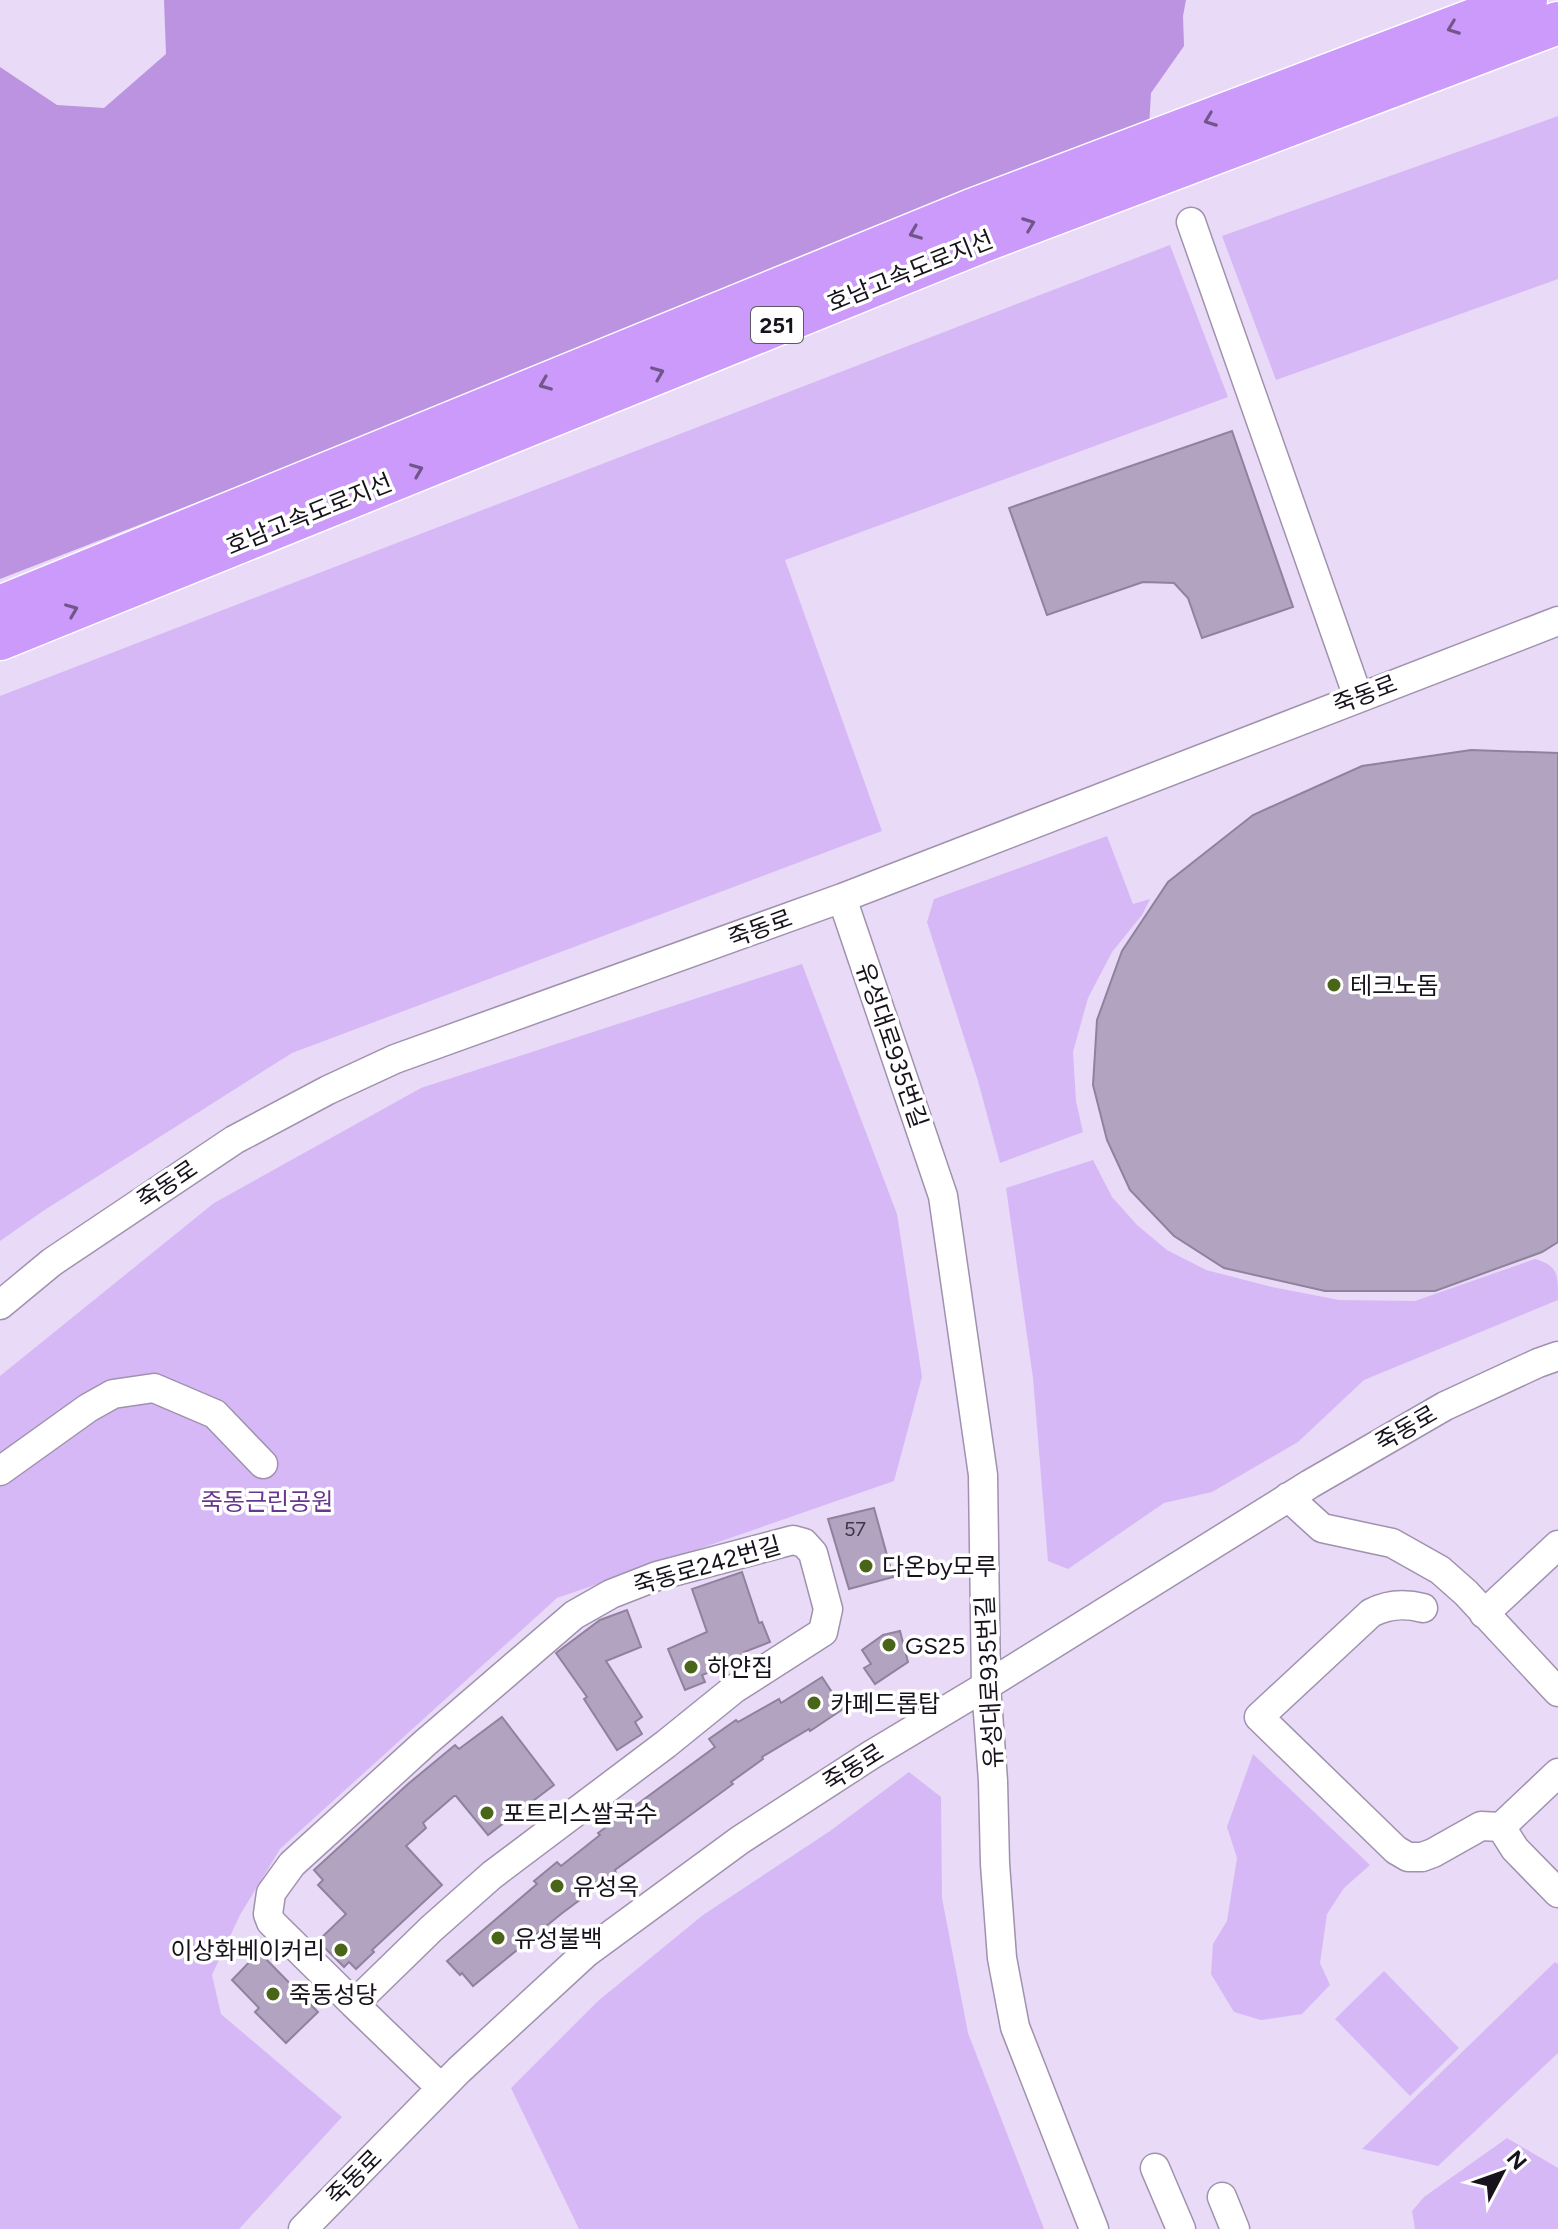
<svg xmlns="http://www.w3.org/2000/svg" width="1558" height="2229" font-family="Figtree,'Noto Sans KR',sans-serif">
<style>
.green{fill:#d7b8f6}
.forest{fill:#bb93e0}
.building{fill:#b2a4c1;stroke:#90829d;stroke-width:2}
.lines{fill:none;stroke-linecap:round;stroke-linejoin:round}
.minor-casing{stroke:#a092ae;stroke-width:31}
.highway-casing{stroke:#fff;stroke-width:45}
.minor{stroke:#fff;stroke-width:28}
.highway{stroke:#cc9afa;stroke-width:42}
.oneway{stroke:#72568b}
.poi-dot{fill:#496518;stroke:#fff;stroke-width:3}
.labels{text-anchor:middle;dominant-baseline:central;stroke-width:7;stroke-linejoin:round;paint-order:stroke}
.number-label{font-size:20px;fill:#3e3645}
.shield{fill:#fff;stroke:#5d5960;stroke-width:2}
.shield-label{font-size:22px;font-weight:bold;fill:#17121c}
.street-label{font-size:24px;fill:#17121c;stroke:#fff}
.poi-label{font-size:24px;fill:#17121c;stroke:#fff;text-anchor:start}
.park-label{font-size:24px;fill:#69368f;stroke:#fff}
</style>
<rect width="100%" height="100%" fill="#e9daf8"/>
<path class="green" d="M1558,116V279L1276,380L1222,236Z
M1170,245L1228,397L785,560L882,831L292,1053L43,1211L0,1241V696Z
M1107,836L1133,904L1150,899L1142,915L1112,952L1088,998L1073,1052L1076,1101L1083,1132L1000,1163L978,1081L927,922L934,899Z
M802,964L897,1214L922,1377L894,1481L557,1598L280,1849L240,1915L212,1975L221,2014L342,2117L239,2229H0V1376L214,1203L421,1088Z
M1093,1160L1112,1197L1137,1225L1167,1250L1206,1270L1272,1287L1339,1300L1415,1301L1535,1259C1558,1266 1558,1273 1558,1300L1364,1380L1298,1442L1212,1492L1164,1503L1068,1569L1048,1561L1033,1378L1006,1188Z
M1253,1754L1370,1865L1344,1888L1327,1914L1320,1963L1330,1985L1302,2014L1261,2020L1234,2012L1211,1974L1213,1944L1227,1921L1237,1858L1227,1827Z
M909,1772L941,1797L942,1898L968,2033L1044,2229H579L511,2088L598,2001L703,1915L830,1831Z
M1555,1962L1558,1964V2053L1438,2166L1362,2149Z
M1384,1971L1459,2048L1410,2096L1335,2019Z
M1507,2138L1558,2168V2229H1415L1412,2211L1424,2197Z"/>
<path class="forest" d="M164,0H1186L1183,16L1184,46L1151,93L1149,127L772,279L0,579V67L57,105L104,108L166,54Z"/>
<path class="building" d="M1232,431L1293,607L1202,638L1188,598L1174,583L1143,582L1047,615L1009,508Z
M1471,750L1558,753V1242L1542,1252L1435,1291H1325L1224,1268L1174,1236L1130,1190L1107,1140L1093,1085L1097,1020L1122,951L1168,882L1253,815L1362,766Z
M874,1508L893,1577L849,1589L828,1519Z
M742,1572L759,1623L762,1622L770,1642L744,1652L745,1655L736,1659L737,1662L702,1675L705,1682L685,1690L668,1649L707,1632L692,1589Z
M627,1610L641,1647L606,1661L642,1717L635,1722L642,1734L617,1750L584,1699L587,1697L556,1653L600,1620Z
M900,1631L908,1662L875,1684L864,1668L871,1664L862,1650L883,1635Z
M822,1677L843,1709L810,1731L809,1729L762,1757L763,1759L731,1782L733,1784L615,1870L616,1873L561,1914L473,1986L462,1973L460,1975L447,1961L537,1884L534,1881L557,1862L561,1866L600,1835L598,1833L715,1747L709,1739L736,1720L738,1722L779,1699L781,1703Z
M502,1717L554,1785L488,1835L456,1796H454L423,1823L426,1828L406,1846L442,1885L372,1950L374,1952L356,1969L349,1962L344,1967L318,1941L346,1914L318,1885L323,1880L314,1870L408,1784L455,1745L459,1749Z
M259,1952L318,2012L286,2043L255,2012L259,2008L232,1980Z"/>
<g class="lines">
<g class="minor-casing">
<path id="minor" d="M1191,222L1358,697
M842,898L943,1196L983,1475L986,1686L993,1781L995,1864L1002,1958L1015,2027L1094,2229
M0,1305L52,1262L234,1140L328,1090L395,1059L842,898L1558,621
M0,1471L88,1408L113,1394L154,1388L215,1414L263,1464
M1288,1497L1322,1528L1392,1543L1440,1570L1466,1593L1558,1692
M1423,1608C1404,1603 1388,1604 1371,1613L1259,1717L1396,1850L1408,1857H1422L1433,1853L1481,1826L1501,1827L1558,1773
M1484,1614L1558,1545
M1501,1827L1515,1849L1558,1893
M354,2004L271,1922L268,1914L271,1893L292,1864L425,1743L574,1615L611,1594L657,1576L793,1540L804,1543L813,1553L828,1609L823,1632L734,1689L666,1744L492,1875L431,1929L354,2004L441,2088
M1155,2168L1181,2229
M1222,2197L1235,2229
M303,2229L459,2070L586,1953L740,1840L871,1755L986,1686L1310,1484L1445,1406L1538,1363L1558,1356"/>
</g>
<g class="highway-casing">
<path id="highway" d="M0,607L972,210L1526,0
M0,639L983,241L1558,23"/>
</g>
<use href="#minor" class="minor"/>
<use href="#highway" class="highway"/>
</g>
<defs><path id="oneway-chevron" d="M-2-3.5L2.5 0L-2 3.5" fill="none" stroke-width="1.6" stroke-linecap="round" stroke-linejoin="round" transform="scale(2)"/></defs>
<g class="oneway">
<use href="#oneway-chevron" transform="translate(1453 28) rotate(159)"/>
<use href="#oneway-chevron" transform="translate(1210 120) rotate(159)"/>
<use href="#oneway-chevron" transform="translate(1029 224) rotate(-21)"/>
<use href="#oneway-chevron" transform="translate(915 233) rotate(158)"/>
<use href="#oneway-chevron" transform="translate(658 373) rotate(-22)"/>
<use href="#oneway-chevron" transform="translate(545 384) rotate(158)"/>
<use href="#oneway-chevron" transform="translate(417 470) rotate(-22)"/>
<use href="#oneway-chevron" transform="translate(72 610) rotate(-22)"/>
</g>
<g class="poi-dot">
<circle cx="1334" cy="985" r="8"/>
<circle cx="866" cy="1566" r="8"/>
<circle cx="889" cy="1645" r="8"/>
<circle cx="691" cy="1667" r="8"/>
<circle cx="814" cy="1703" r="8"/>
<circle cx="487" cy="1813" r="8"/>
<circle cx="557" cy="1886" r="8"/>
<circle cx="498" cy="1938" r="8"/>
<circle cx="341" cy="1950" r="8"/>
<circle cx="273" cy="1994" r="8"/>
</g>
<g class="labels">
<g class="number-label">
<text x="855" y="1529">57</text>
</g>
<rect class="shield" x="751" y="307" width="52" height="36" rx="6"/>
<g class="shield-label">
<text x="777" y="325">251</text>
</g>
<g class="street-label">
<text transform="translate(910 271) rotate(-22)">호남고속도로지선</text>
<text transform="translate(309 514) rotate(-22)">호남고속도로지선</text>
<text transform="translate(1365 694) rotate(-21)">죽동로</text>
<text transform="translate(760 928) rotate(-20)">죽동로</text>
<text transform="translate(892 1045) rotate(71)">유성대로935번길</text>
<text transform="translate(167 1184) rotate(-34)">죽동로</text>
<text transform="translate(1406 1428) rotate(-30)">죽동로</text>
<text transform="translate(707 1565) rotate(-16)">죽동로242번길</text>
<text transform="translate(989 1682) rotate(-93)">유성대로935번길</text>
<text transform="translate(853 1767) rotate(-32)">죽동로</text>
<text transform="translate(354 2177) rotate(-45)">죽동로</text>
</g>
<g class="poi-label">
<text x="1350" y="985">테크노돔</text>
<text x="882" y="1566">다온by모루</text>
<text x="905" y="1645">GS25</text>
<text x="707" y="1667">하얀집</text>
<text x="830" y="1703">카페드롭탑</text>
<text x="503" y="1813">포트리스쌀국수</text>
<text x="573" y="1886">유성옥</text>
<text x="514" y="1938">유성불백</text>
<text x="325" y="1950" text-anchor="end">이상화베이커리</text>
<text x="289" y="1994">죽동성당</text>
</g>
<g class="park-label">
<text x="267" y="1501">죽동근린공원</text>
</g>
</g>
<g transform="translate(1502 2173) rotate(49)" stroke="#ffffff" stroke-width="6" paint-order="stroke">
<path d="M0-6L14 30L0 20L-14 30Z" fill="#17121c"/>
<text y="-12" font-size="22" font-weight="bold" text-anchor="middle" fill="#17121c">N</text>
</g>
</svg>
